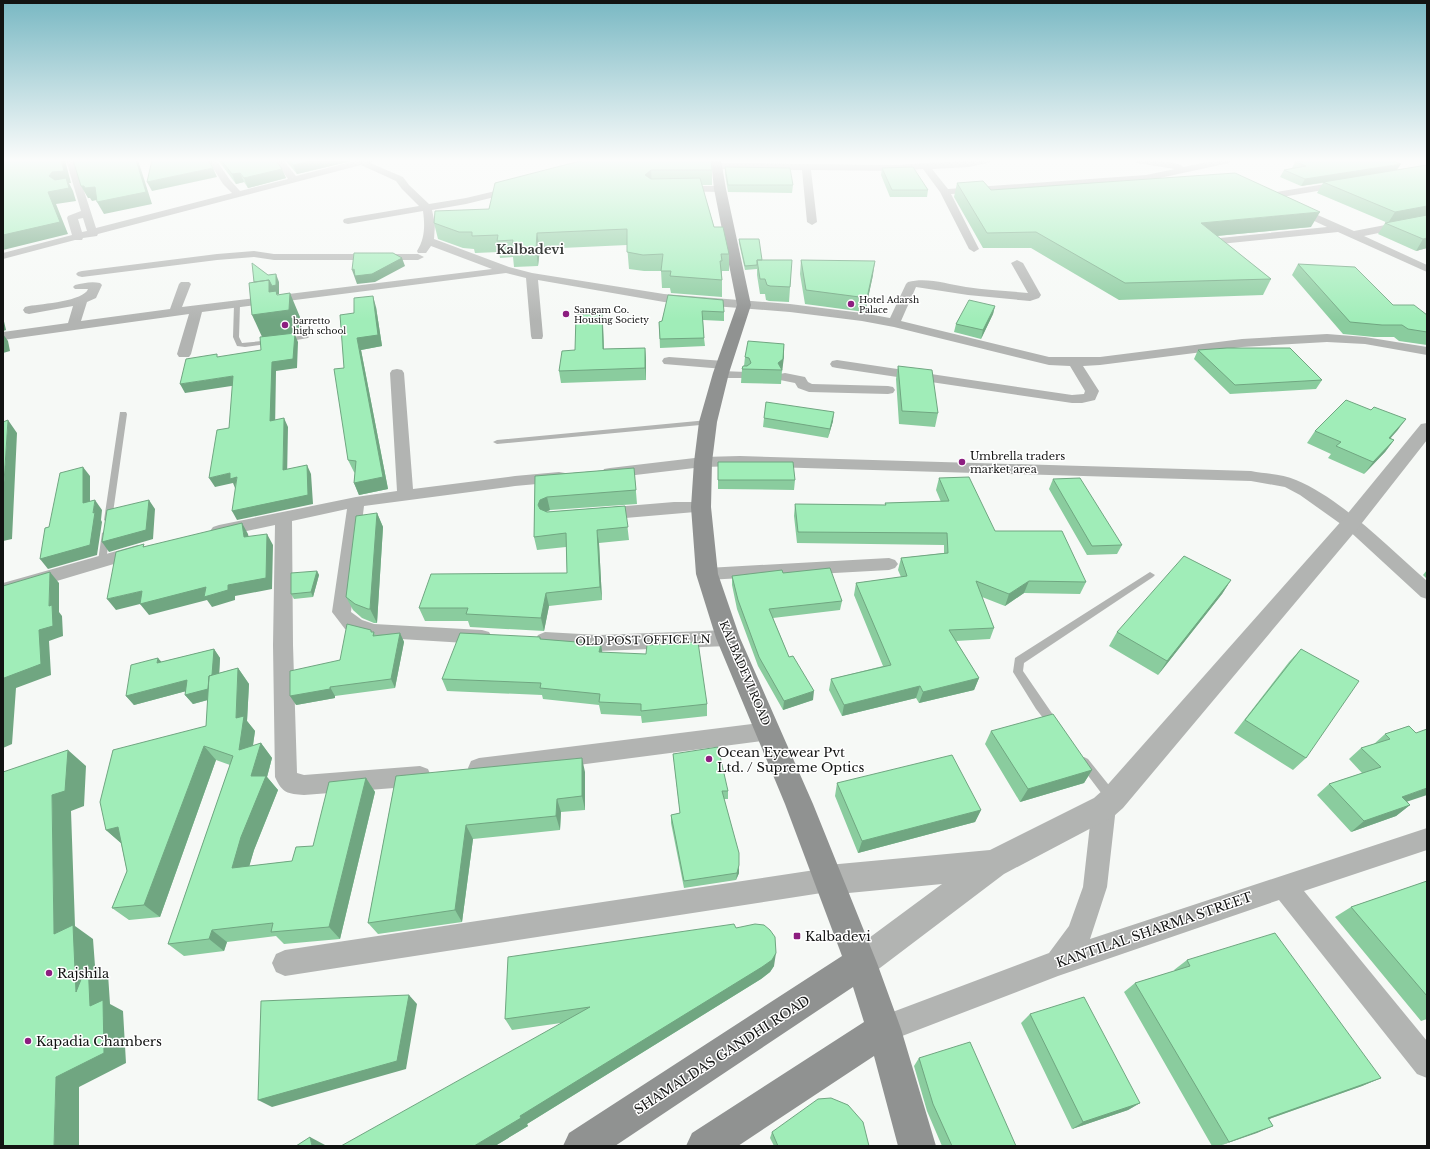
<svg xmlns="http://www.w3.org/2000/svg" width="1430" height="1149" font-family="'Libre Baskerville',serif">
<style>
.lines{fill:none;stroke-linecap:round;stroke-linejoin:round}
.service{fill:#b2b4b2;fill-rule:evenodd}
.minor{fill:#b2b4b2;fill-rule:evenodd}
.tertiary{fill:#b2b4b2;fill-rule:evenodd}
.secondary{fill:#909291;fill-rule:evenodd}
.wall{fill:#8acc9e}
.shaded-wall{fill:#70a681}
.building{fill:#a0edb8;stroke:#70a681}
.poi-dot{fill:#8d1e80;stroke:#fff;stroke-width:1.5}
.labels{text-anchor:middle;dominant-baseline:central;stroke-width:3;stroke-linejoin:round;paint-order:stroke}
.far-poi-label{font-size:9px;fill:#121312;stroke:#fff;text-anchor:start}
.poi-label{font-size:11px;fill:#121312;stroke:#fff;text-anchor:start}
.street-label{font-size:11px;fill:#121312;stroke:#fff}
.far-district-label{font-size:13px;font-weight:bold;fill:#3c3f3d;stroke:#fff}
.near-poi-label{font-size:13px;fill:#121312;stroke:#fff;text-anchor:start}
.near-street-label{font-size:13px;fill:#121312;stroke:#fff}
</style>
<rect width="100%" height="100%" fill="#f6f9f6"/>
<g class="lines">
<path class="service" d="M237,303L240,305L239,337L242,343L273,340L275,341V343L245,347L237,346L233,337L234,305Z
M306,335L309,337L308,338L285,342L282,340L285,338Z
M120,412H126L127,414L112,520L108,523L104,520Z
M708,420H711V424L497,444L493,442L497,440Z
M106,530L110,533L106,561L102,564L98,561L102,533Z
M1150,572L1155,575L1153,577L1024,663L1023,671L1060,725L1059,728L1055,730L1051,728L1036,709L1013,672L1015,658Z
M1084,757L1088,759L1116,794L1118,798L1116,802L1112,803L1108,802L1080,765L1078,762L1080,759Z"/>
<path class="minor" d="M66,160H74L96,228L232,193L223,184L208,160H216L230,180L240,191L288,179L275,160H283L296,176L359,160H374L370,163L403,177L409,185L429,204L466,198L516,186L519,187L521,189L519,191L466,204L432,210L435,224L434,239L509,267L532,273L664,294L790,304L862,313L890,318L906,284L908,282C927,277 947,284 966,287C987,290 1008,291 1028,293L1011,263L1017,260L1023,263L1041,295L1039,298L1030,301L968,295L916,287L901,321L1049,357H1100L1242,339L1327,334L1365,337L1427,347V355L1365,344L1327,342L1242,347L1100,365L1083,366L1099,391L1095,400L1082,403H1072L837,368L832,367L830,364L832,361L837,360L1072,395L1084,394L1085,391L1070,366L1049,365L894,327L862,321L790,312L664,302L538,280L543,336L542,339H532L531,336L526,278L506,273L202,312L191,354L189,357H179L177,354L189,314L3,340V332L68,323L73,306L29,314L25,313L23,310L25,307L29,306C42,304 84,301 88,289H75L73,287L75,285C83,283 92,281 100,283L102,285L96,298L87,302L81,321L170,309L179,284L181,282H189L191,284L182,307L492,269L431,246L426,253H418L417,251C425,238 425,226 423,211L348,224L344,223L343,221L344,219L348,218L419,206L402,189L396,181L361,165L98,234L97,236L83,238L82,240H75L3,259V253L72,235L67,218L68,216L81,211ZM83,218L87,231L82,232L78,219Z
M977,160H992L991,162L969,167L932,169L948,189L1146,175L1175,169L1137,163L1133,160C1144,160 1177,160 1183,167L1218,160H1233L1229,163L1146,181L951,194L979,249L974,252L969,249L940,192L923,169L895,171L811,170L817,222L812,225L807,222L802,170L717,169L712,166L717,163L895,165Z
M1344,181L1347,182L1349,184L1347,186L1270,199L1265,196L1270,193Z
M678,186H720L725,189L720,192L675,191L673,189L675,187Z
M1295,205L1354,231L1427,217V223L1364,236L1427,265V272L1338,232L1220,244L1215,241L1220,238L1327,227L1291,210L1290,208L1291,206Z
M254,251L274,254H418L424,257L418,260H274L254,257L217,260L82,277L78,276L76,274L78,272L82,271L217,254Z
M669,357L724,361L729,362L731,365L729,368L724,369L664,364L662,361L664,358Z
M397,369L402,370L404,373L413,489L515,476L559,472L565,473L567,477L565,481L559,482L515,486L364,506L351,612L362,620L374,624L482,630L489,632L492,637L489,642L482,644L368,637L345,629L332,612L347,509L292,521L293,645L297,773L304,775L420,766L428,769L431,776L428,783L420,786L304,795C288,794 282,793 275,777L273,645L275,525L219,537L213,535L210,531L213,527L219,525L356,497L397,491L390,373L392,370Z
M721,371L747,372L749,375L747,378H716L714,375L716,372Z
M785,373L805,377L808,382L812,384L888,386L893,387L895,390L893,393L888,394L809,392L798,388L795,383L780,380L778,377L780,374Z
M740,456L1251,471C1266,474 1283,474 1296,480C1342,499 1389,548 1427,581V599L1421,597L1345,527L1300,495L1285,487L1251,481L740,466L703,467L610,478L604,477L602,473L604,469L610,468L703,457Z
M674,502H701L707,503L709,507L707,511L602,520L596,518L594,514L596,510L602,508Z
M138,545L144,547L147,551L144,555L3,597V583Z
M889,558L895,560L898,564L895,568L889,570L707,580L701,579L698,574L701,569L707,568Z
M728,630L735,633L738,638L735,643L728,646L599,651L545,648L538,645L535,640L538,635L545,632L599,635Z
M769,722L777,725L780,731L777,737L769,740L479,778L471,775L468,768L471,761L479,758Z
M1104,796L1112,799L1116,807L1107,887L1090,939L1427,828V850L1304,891L1427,1041V1078L1417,1074L1279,900L1058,976L884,1043L874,1039L870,1029L874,1019L1049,953L1069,926L1083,887L1092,807L1096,799Z
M828,868L837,871L840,880L837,889L828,892L285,976L276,972L272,963L276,954L285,950Z"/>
<path class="tertiary" d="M1427,423V440L1358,528L1123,808L1114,816L1004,874L872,974L861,979L850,974L845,963L850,952L942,884L828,895L817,891L813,880L817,869L828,865L990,850L1094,798L1103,790L1344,518L1421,424Z"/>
<path class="secondary" d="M711,160H721L726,189L751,305L729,373L717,422L712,462L711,507L718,574L740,638L813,804L877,963L901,1029L936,1146H898L874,1056L738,1146H686L692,1133L864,1022L853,987L615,1146H563L569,1133L842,956L785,804L716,638L696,574L691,507L694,462L699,422L713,373L737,305L714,189Z"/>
</g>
<path class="wall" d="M218,160H276L286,178L248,188L244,182L236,184Z
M285,160H356L297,174Z
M574,162L712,170V185H702L714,227L729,254V271H722V297L671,293L670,288H662L661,271H644L629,269L627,245L540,249L538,266L514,267L513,257L500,258L499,252L475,253L474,249L463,248L438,239L434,223L489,209Z
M1295,162L1398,170L1427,248L1416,251L1378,234L1385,223H1388L1317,193L1323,183L1301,186L1280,177L1284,170L1292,168Z
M725,167L793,185L792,193L728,192L725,174Z
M882,168L928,190L927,197H890L881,175Z
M957,183L991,190L1311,227L1217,236L1271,279L1263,295L1119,300L1031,248H983L954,197Z
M739,239L762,260L791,274L789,302L769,301L766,300L765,294H760L757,275V269L745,270L739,243Z
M801,260L873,275L865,312L805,304L800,274Z
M1298,264L1393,305L1427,315V345L1399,341L1394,337H1374L1343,334L1292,275Z
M668,295L724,312V321L703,320L704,338L705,346L660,348L659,322L662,321Z
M995,306L993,314L981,339L954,332L956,324Z
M376,307L382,346L361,350L388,489L359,495L354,483L355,473L354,472L348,460L354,313Z
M603,325L604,349L645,348L646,360V380L561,383L559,371L575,350Z
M784,344L781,384L741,383L742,369L744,366L745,357Z
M1198,350L1322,380L1316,389L1230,394L1194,359Z
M898,366L938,413L935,427L899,424L896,379Z
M1371,410L1406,419L1390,438L1394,440L1385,452L1364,474L1328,458L1331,454L1307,443L1315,431Z
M764,418L833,421L828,438L763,427Z
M718,462L795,480L794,490L718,489Z
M634,468L637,504L550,510L546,512L625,506L629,540L599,543L602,600L549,606L544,631L470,627L468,621H425L419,608L567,573L566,547L537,550L534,537L535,476Z
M939,478L995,531L1086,582L1080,594L1024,593L1005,606L982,597L994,628L990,639L956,641L979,678L974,690L919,703L916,698L842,716L829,690L831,679L883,666L854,595L856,583L901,577L898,570L901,558L944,553V545L797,543L794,516L795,504L885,505V503L941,502L936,490Z
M1053,479L1122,545L1117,554L1087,555L1049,489Z
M377,513L383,527L377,623H374L362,618L353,610L346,597Z
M1427,570V579L1423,575Z
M317,571L319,575L313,597L294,599L291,594Z
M783,573L842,601L840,610L773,618L789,657L813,700L783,710L758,666L737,609L732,585V576Z
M1231,580L1222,594L1158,675L1109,646L1117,632Z
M372,632L376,635L400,633L404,642L395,688L335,696V698L296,705L340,660Z
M540,637L541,639L601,644L602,652L707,704V716L642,723L641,716L601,714L599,705L543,699L542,695L447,691L442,679Z
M214,649L220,658L219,673L238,668L249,684L247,721L255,731L253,746L261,743L272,758L267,777L278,790L254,850L249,866L292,861L313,846L366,778L375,792L340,939L284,944L276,936L227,942L224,951L184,956L168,944L230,765L216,760L160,917L129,920L112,908L127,871L121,843L106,830L206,726L208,700L193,704L185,695L186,691L134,705L126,696L161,662Z
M1301,649L1306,758L1293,770L1234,733L1289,662Z
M1409,726L1407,801L1410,805L1396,816L1351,832L1317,795L1329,784L1362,773L1349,759L1361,748L1374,744L1385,734Z
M991,731L1092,770L1084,783L1020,802L985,744Z
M673,754L728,791V799H724L739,873L736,880L684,888L671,823V815L680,813Z
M585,772V810L561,812L560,830L473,839L462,922L378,934L368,923L396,776Z
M837,783L981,810L975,822L858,853L835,796Z
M1427,881V1019L1421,1021L1335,917L1351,907Z
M736,928L774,966L770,972L761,979L527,1124L528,1126L495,1146L561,1023L512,1030L505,1019Z
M1187,960L1381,1078L1362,1086L1269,1119L1273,1126L1219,1146H1212L1124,992L1135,983L1175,971L1174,970Z
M1030,1014L1140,1103L1128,1110L1072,1129L1021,1023Z
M919,1058L1016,1146H942L927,1111L914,1066Z
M772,1132L869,1146H774L770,1138Z"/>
<path class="shaded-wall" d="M61,160H65L71,183H69L73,191L76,201L56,204L68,234L3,250V235L48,192L49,176Z
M136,160H138L152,204L104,214L97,202Z
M315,160H356L297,174L293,165Z
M1401,164L1397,170L1301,186L1305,179Z
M213,168L217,177L152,191L147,182Z
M282,169L286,178L248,188L244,178Z
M651,170L652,186L645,175Z
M240,173L244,182L236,184L232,174Z
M81,186H84L95,187L102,199L92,201L90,198H88Z
M1427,206V216L1388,223L1395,212Z
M1320,212L1311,227L1194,238L1201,223Z
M537,233L540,249L538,266L536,249Z
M1427,238V248L1416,251L1423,239Z
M402,258L405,266L375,282L357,284L352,270Z
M875,261L873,275L865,312L867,298Z
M276,274L279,282V294H277L284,311L290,293L300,317L299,334L295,335L298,342L297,368L276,371L275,430L270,421L263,339L252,315L258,296L269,280Z
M373,296L376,307L382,346L361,350L388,489L359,495L354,483L383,477L357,338Z
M995,306L993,314L981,339L983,330Z
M602,313L603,325L604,361L603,349Z
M3,317L6,330L3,331Z
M3,334L8,341L10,351L3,353Z
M784,344V357L782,372V370L778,363Z
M645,348L646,360V380L645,368Z
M233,376L238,385L185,393L180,384Z
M834,412L833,421L828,438L830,429Z
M284,418L288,427L287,479L283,470Z
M1406,419L1397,431L1380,450L1389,438Z
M8,420L17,433L12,539L3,541V498Z
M1394,440L1385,452L1364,474L1373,462Z
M307,465L311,474L313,504L237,520L232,511Z
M83,467L90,476V513L83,503Z
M230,473L237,477L235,488L233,483L215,487L209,478Z
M547,497L550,510L543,513L541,519L538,505L540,500Z
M95,500L102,510L101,520L102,522L97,555L48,569L40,559L93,513Z
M149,500L155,509L153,539L109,552L102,542Z
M377,513L383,527L377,623L370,609Z
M242,523L248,534L251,548L244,537Z
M597,530L599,543L602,600L600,587Z
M267,534L273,545L272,589L235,596V600L212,607L207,600L149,615L140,604L116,610L107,599L142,591L206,587L228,585Z
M317,571L319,575L313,597L311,592Z
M50,572L59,583V612L62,616L63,636L49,641L51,675L16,688L12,744L3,748V694L4,678L39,630L49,606Z
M1231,580L1222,594L1158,675L1167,661Z
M1029,581L1024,593L1005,606L1009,594Z
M546,593L549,606L544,631L541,618Z
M400,633L404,642L395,688L391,679Z
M601,644L603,657L599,652Z
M214,649L220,658L218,697L193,704L185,695Z
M158,658L166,667L157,663Z
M238,668L249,684L247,721L255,731L250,764L239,750L236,718Z
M979,678L974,690L919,703L923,692Z
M187,680L194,689L134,705L126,696Z
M920,686L916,698L842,716L844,705Z
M330,687L335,696V698L296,705L290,696Z
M814,691L813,700L783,710L784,701Z
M261,743L272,758L267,777L278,790L254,850L245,881L232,868L251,776Z
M204,746L216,760L160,917L144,905Z
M68,750L86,766L84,806L71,811L75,926L93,939L95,966L108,974L110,1004L123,1011L126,1063L79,1087V1146H54L56,1077L90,1006L76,992L54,934L52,795Z
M582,758L585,772V810L582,796Z
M1092,770L1084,783L1020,802L1028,789Z
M366,778L375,792L340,939L329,927Z
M1427,788V795L1388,808L1402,797Z
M557,799L561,812L560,830L556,816Z
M1410,805L1396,816L1351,832L1364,821Z
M981,810L975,822L858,853L862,841Z
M466,825L473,839L462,922L455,910Z
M118,827L122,844L106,830Z
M739,865V873L736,880L737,873Z
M212,930L227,942L224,951L209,939Z
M776,953L774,966L770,972L761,979L527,1124L528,1126L495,1146H474L520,1116Z
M409,995L417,1004L406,1069L272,1107L258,1100Z
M1381,1078L1362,1086L1252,1125L1268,1118Z
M1140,1103L1128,1110L1072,1129L1083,1122Z
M1273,1126L1257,1133L1219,1146L1229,1142Z
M310,1137L325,1145V1146H312Z"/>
<path class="building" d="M3,160H61L64,171L52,172L49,176L55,180L66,178L69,188L48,192L60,222L3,235Z
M73,160H136L146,192L97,202L95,187L85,188L84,186H81Z
M152,160H208L213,168L147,182Z
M221,160H276L282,169L244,178L240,173L232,174Z
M289,160H315L293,165Z
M584,160H711L712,170H651L645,175L651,179L700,178L714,227H723L729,254H721L722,261H720L722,280L670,276L671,271H661L663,254L643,255L627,252V229L537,233L536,249L511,250L513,240L497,241L498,235L472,236V232H459L434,223L435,211L489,209L495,183Z
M1309,160H1390L1401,164L1305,179L1284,170L1306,166L1295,162Z
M1427,165V206L1395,212L1323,182Z
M725,167L790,168L793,185H728Z
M913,167L928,190H892L882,168Z
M1235,173L1320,212L1201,223L1271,279L1125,283L1036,232L987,233L957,183L983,181L991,190Z
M1427,215V238L1423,239L1385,223Z
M739,239H759L762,260H757V265L745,266Z
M354,253H393L402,258L372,274L355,276L354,269L352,270Z
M757,260H792L790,287L770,286L767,285L765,279H760Z
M801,260L875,261L867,298L806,290Z
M252,263L268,275L276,274V285L272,286L269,280L254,282Z
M1298,264L1355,267L1393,305H1414L1427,315V332L1408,329L1402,325H1382L1350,322Z
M269,280V292L276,291L277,295L290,293L289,310L252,315L249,283Z
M668,295L723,300L724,312L702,311L704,338L660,339L659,322L662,321Z
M373,296L378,335L357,338L383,477L354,483L356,461L348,460L334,369L344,368L340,315L354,313V298Z
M969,300L995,306L983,330L956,324Z
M602,313L603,349L645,348V368L559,371L562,351L575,350L576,315Z
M295,333L293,359L272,362L270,421L284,418L283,470L307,465L308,495L232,511L237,477L230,479V473L209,478L217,430L229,428L233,376L180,384L186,359L217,354V357L261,350L260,337Z
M748,341L784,344L783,359L778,363L782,370L742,369L743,366H747L751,363L749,358L745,357Z
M1227,348H1290L1322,380L1235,385L1198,350Z
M898,366L932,370L938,413L902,411Z
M1346,400L1371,410L1374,407L1406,419L1389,438L1394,440L1373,462L1336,446L1341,442L1315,431Z
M766,402L834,412L830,429L764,418Z
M8,420L3,498V422Z
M718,462H793L795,480H718Z
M83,467V503L95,500L93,513L95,512L90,545L40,559L45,528L49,527L60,473Z
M634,468L636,490L547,497L540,500L538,505L540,509L547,512L625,506L628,527L597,530L600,587L546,593L541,618L466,614L468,608H419L431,574L567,573L566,533L534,537L535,476Z
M969,477L995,531H1062L1086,582L1029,581L1009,594L976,581L994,628L949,630L979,678L923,692L920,686L844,705L831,679L891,665L856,583L907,576L901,558L948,553L947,533L798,532L795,504L886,505L885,503L949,501L939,478Z
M1080,478L1122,545L1092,546L1053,479Z
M149,500L146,530L102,542L107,510Z
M377,513L370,609H368L355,604L346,597L356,516Z
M242,523L244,537L267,534L266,578L228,585V590L204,597L206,587L140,604L142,591L107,599L116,552L144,544L143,547Z
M1184,556L1231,580L1167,661L1117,632Z
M830,568L842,601L769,609L789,657L793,656L814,691L784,701L759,657L738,600L732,576L782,570L783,573Z
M317,571L311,592L291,594V573Z
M50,572L49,606L52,605L53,626L39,630L41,664L4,678L3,694V586Z
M347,624L371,630V632H374L373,636L400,633L391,679L330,687V689L290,696V671L340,660Z
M460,633L540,637V639L601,644L599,652L646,654L647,645L698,642L707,704L641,711V704L599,702L600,694L540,688L541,683L442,679Z
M214,649L212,675L209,676L208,689L185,695L187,680L126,696L131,665L158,658L157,663Z
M1301,649L1359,681L1306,758L1245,720Z
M238,668L236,718L244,716L239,750L261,743L251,776H266L241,837L232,868L292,861L296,847L313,846L329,782L366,778L329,927L271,932L273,923L212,930L209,939L168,944L233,756L204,746L144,905L112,908L127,871L118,827L106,830L100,802L113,750L206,726L209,676Z
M1053,714L1092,770L1028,789L991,731Z
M1409,726L1416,733L1427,729V788L1402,797L1410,805L1364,821L1329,784L1381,767L1361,748L1390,739L1385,734Z
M718,747L728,791H722L739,853V865L737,873L684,881L671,815L680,813L673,754Z
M68,750L65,791L52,795L54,934L73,925L76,992L88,962L90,1006L103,1000L104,1053L56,1077L54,1146H3V772Z
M952,755L981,810L862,841L837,783Z
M582,758V796L557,799L556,816L466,825L455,910L368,923L396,776Z
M1427,881V996L1351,907Z
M734,924L736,928L755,924L764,925L770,930L775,937L776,953L772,960L762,967L520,1116L521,1118L474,1146H341L590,1007L505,1019L508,957Z
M1275,933L1381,1078L1268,1118L1273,1126L1229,1142L1135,983L1190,966L1187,960Z
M409,995L397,1061L258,1100L261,1001Z
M1084,997L1140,1103L1083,1122L1030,1014Z
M970,1042L1016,1146H952L933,1104L919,1058Z
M831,1098L848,1105L863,1122L869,1146H778L772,1132L818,1099Z
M310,1137L312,1146H296Z"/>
<linearGradient id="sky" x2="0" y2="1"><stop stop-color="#79b8c3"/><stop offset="0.5" stop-color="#fbfcfb"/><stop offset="1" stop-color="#fbfcfb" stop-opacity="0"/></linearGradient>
<rect width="1430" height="321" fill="url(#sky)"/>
<g class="poi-dot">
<circle cx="851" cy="304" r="4"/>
<circle cx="566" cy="314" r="4"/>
<circle cx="285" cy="325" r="4"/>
<circle cx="962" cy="462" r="4"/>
<circle cx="709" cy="759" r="4"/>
<rect x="793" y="932" width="8" height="8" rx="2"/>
<circle cx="49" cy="973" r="4"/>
<circle cx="28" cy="1041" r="4"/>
</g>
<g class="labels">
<g class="far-poi-label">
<text x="859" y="299">Hotel Adarsh<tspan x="859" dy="10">Palace</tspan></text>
<text x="574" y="309">Sangam Co.<tspan x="574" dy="10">Housing Society</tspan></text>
<text x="293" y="320">barretto<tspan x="293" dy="10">high school</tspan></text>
</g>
<g class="poi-label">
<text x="970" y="456">Umbrella traders<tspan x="970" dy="13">market area</tspan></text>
</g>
<g class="street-label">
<text transform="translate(643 640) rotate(-1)">OLD POST OFFICE LN</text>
<text transform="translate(745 673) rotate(67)">KALBADEVI ROAD</text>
</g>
<g class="far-district-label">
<text x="530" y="249">Kalbadevi</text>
</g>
<g class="near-poi-label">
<text x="717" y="752">Ocean Eyewear Pvt<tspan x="717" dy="15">Ltd. / Supreme Optics</tspan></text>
<text x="805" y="936">Kalbadevi</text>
<text x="57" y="973">Rajshila</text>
<text x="36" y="1041">Kapadia Chambers</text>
</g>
<g class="near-street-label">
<text transform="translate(1154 930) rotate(-19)">KANTILAL SHARMA STREET</text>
<text transform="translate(722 1055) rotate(-33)">SHAMALDAS GANDHI ROAD</text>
</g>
</g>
<rect width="1430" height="1149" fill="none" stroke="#121312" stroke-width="8"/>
</svg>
